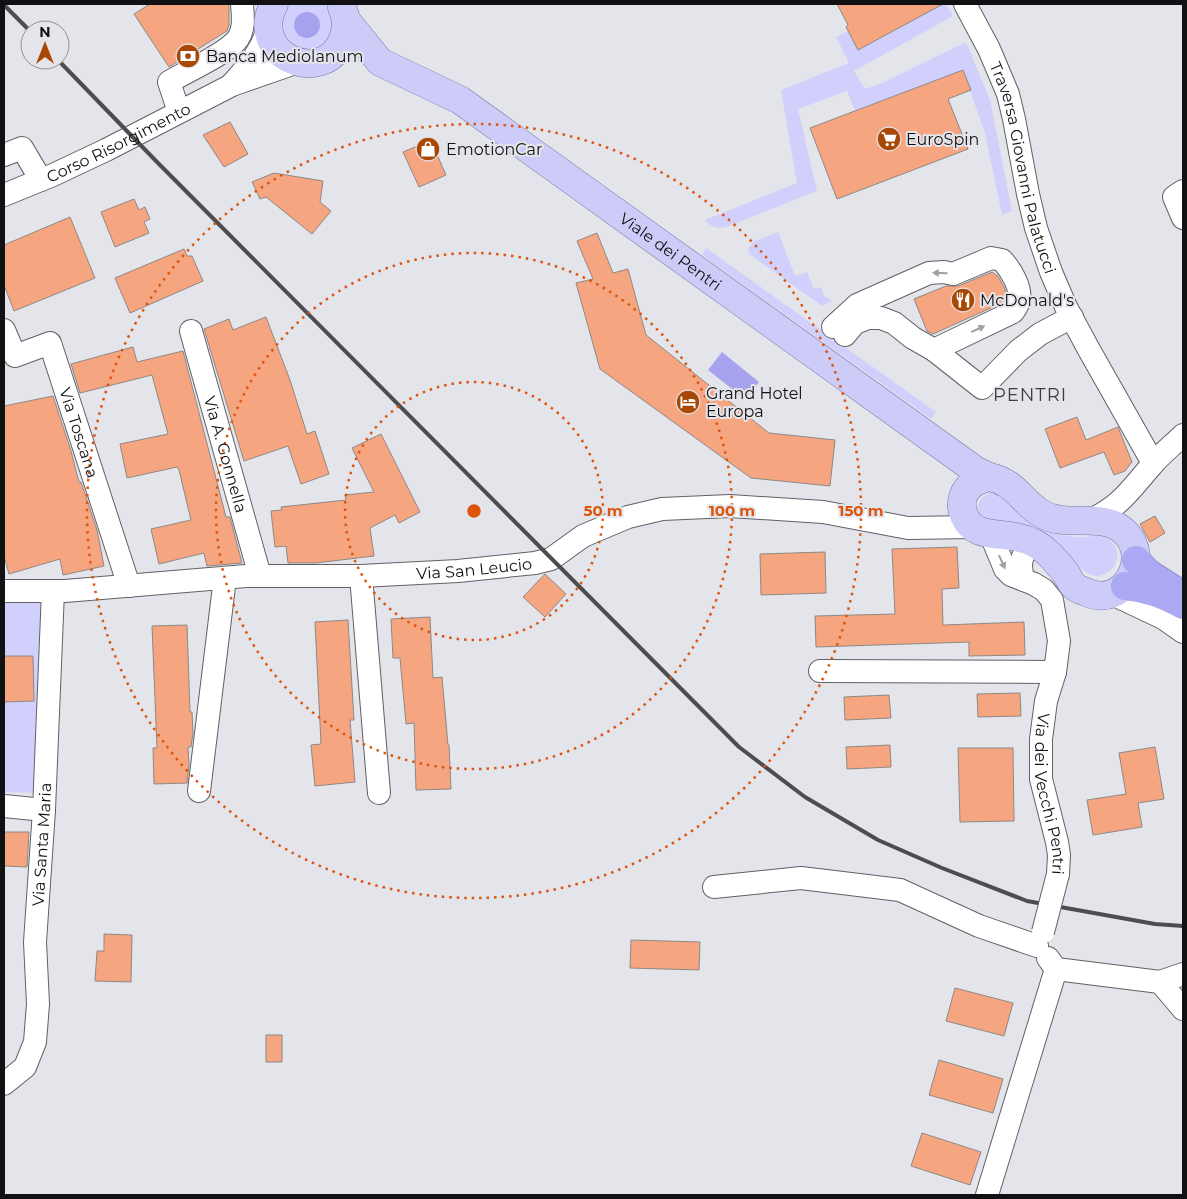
<svg xmlns="http://www.w3.org/2000/svg" width="1187" height="1199" font-family="Montserrat,sans-serif">
<style>
.green{fill:#d1d0fd;fill-rule:evenodd}
.water{fill:#a6a2ed}
.building{fill:#f5a681;stroke:#8e8885}
.lines{fill:none;stroke-linecap:round;stroke-linejoin:round}
.minor-casing{stroke:#606066;stroke-width:24}
.major-casing{stroke:#7674a5;stroke-width:29}
.highway-casing{stroke:#7674a5;stroke-width:29}
.minor{stroke:#fff;stroke-width:22}
.major{stroke:#cdcbf8;stroke-width:28}
.highway{stroke:#aca9f4;stroke-width:28}
.rail{stroke:#4d4d51;stroke-width:4}
.minor-bridge-casing{stroke:#606066;stroke-width:24;stroke-linecap:butt}
.minor-bridge{stroke:#fff;stroke-width:22}
.oneway{fill:#a0a0a1}
.ring{fill:none;stroke:#dd550c;stroke-width:2.5;stroke-dasharray:2.5 5}
.labels{text-anchor:middle;dominant-baseline:central;stroke-width:4;stroke-linejoin:round;paint-order:stroke}
.poi-label{font-size:16px;fill:#111113;stroke:#e4e4eb;text-anchor:start}
.street-label{font-size:16px;fill:#111113;stroke:#e4e4eb}
.neighbourhood-label{font-size:18px;letter-spacing:1px;fill:#3c3c41;stroke:#e4e4eb}
.centre{fill:#dd550c;stroke:#e4e4eb;stroke-width:2.5}
.ring-label{font-size:15px;text-anchor:middle;font-weight:bold;fill:#dd550c;stroke:#e4e4eb;stroke-width:4;stroke-linejoin:round;paint-order:stroke}
</style>
<rect width="100%" height="100%" fill="#e4e4eb"/>
<path class="green" d="M287,4H328L333,10L335,37L311,55L283,43L280,13ZM298,16L319,31L314,37L310,38L296,32L294,24Z
M928,4H946L953,16L854,71L865,89L880,84L966,42L990,100L1012,211L1002,215L985,133L963,71L855,111L847,91L798,109L817,191L726,227C717,229 711,227 705,220L797,183L781,90L849,63L836,37L848,31L858,50L931,10Z
M778,232L795,276L807,272L814,289L821,287L824,296L832,301L822,306L749,254L748,249L753,242Z
M706,248L936,412L931,419L702,255Z
M990,493C1006,495 1006,503 1017,512C1035,527 1064,539 1087,537C1093,536 1101,535 1106,538C1125,547 1118,574 1098,576C1082,577 1063,546 1049,537C1034,528 974,531 978,506C979,498 984,496 990,493Z
M4,596L48,597L43,793L4,792Z"/>
<path class="water" d="M294 25a13 13 0 1 1 26 0a13 13 0 1 1-26 0Z
M722,352L759,382L745,399L708,370Z"/>
<path class="building" d="M150,4H229V25L227,31L169,67L134,14Z
M837,4H943L858,50L846,27L848,25Z
M963,70L971,90L948,99L968,149L837,199L810,128Z
M230,122L248,154L224,167L203,135Z
M420,145L425,154L435,150L446,175L419,187L403,152Z
M274,173L323,181L320,202L331,211L312,234L266,197L260,199L252,182Z
M134,199L139,210L145,207L150,219L144,222L149,233L115,247L101,212Z
M70,217L95,278L14,311L4,285V245Z
M597,233L613,273L628,269L646,335L769,433L835,440L830,486L751,478L600,369L576,283L593,279L577,241Z
M184,249L187,256H192L203,281L130,313L115,278Z
M992,272L998,276L1005,289L1006,296L1004,302L933,334L927,331L914,299L946,286H958Z
M266,317L290,380L307,434L315,431L329,474L301,484L288,446L244,461L204,329L229,319L233,330Z
M133,347L137,362L183,351L226,517H230L242,563L207,566L204,553L159,564L151,529L191,520L179,470L177,467L127,478L120,444L168,434L152,375L80,393L71,364Z
M53,396L71,451L79,482H81L97,530L104,566L63,575L60,559L9,574L4,556V406Z
M1077,417L1086,440L1118,427L1132,462L1125,471L1114,475L1104,452L1060,468L1045,429Z
M381,434L420,512L399,523L395,515L370,528L374,556L316,563H288L286,546L275,547L271,511L282,510L281,507L346,500L345,495L374,492L352,448Z
M1155,516L1165,533L1150,542L1140,524Z
M957,547L959,588L942,589L943,625L1024,622L1025,655L969,656V642L816,647L815,616L895,614L892,549Z
M825,552L826,593L761,595L760,554Z
M545,574L566,594L545,617L523,597Z
M430,617L433,678L442,677L448,745H449L451,789L416,790L414,723L406,724L400,658H393L391,619Z
M348,620L354,720H350L355,782L315,786L311,745L321,744L315,622Z
M187,625L190,712H192L193,733L191,747H188L189,765L187,783L154,784L153,748H157L152,626Z
M4,656H33L34,701L4,702Z
M1020,693L1021,716L978,717L977,694Z
M889,695L891,718L845,720L844,697Z
M890,745L891,767L847,769L846,747Z
M1155,747L1164,799L1138,803L1142,827L1093,835L1087,800L1126,794L1119,753Z
M958,748H1013L1014,821L960,822Z
M4,832H29L27,867L4,866Z
M104,934L132,935L131,982L95,981L97,951H104Z
M631,940L700,942L699,970L630,968Z
M955,988L1013,1003L1004,1036L946,1021Z
M266,1035H282V1062H266Z
M939,1060L1003,1079L993,1113L929,1095Z
M922,1133L981,1152L970,1185L911,1166Z"/>
<g class="lines">
<g class="minor-casing">
<g id="minor">
<path id="s1" d="M965,4L989,49L1008,94L1014,119L1028,194L1036,228L1051,272L1066,307L1088,348L1153,463"/>
<path d="M232,84C248,66 262,51 268,28"/>
<path d="M179,112L169,82C187,71 222,56 236,41C245,31 243,16 242,4"/>
<path d="M4,155L22,148L41,180"/>
<path d="M1183,191L1174,197L1183,218"/>
<path id="s2" d="M4,195L53,175L106,150L232,85L298,62"/>
<path d="M833,327L857,305L929,273L944,272L953,274L991,258L1002,260C1011,270 1022,288 1019,301C1018,305 1015,309 1013,312L934,350"/>
<path id="s3" d="M4,330L15,356L50,343L129,586"/>
<path id="s4" d="M191,331L260,576"/>
<path d="M845,335L855,323L868,318H881L894,323L913,338L934,350L982,388L1018,351L1040,334L1072,317"/>
<path d="M1089,521C1122,505 1129,491 1152,465C1161,454 1173,445 1183,435"/>
<path id="s5" d="M990,533L1005,569L1011,575L1034,584L1044,590L1052,600L1059,641L1055,672L1046,701L1041,739V779L1057,842L1059,855L1058,874"/>
<path d="M361,576L379,793"/>
<path d="M1024,580C1018,564 1021,553 1034,542"/>
<path id="s6" d="M4,591H65L246,576H361L458,571L535,563L551,559L583,536L628,517L662,509L730,506L823,512L908,528L972,527"/>
<path d="M1112,594L1163,618L1183,632"/>
<path d="M820,671L1055,672"/>
<path d="M199,791L225,578"/>
<path d="M4,806L44,810"/>
<path d="M714,887L801,878L900,890L979,926L1037,946"/>
<path d="M1048,958L1056,969L1160,982L1183,1009"/>
<path d="M1160,982L1183,974"/>
<path id="s7" d="M4,1084L25,1067L35,1042L38,1004L35,942L44,810L53,591"/>
<path d="M987,1195L1056,969"/>
</g>
</g>
<g class="major-casing">
<g id="major">
<path d="M274,4C247,56 324,88 343,39C347,29 347,18 342,8"/>
<path id="s8" d="M346,20L380,62L460,100L975,470L989,477"/>
<path d="M989,477C1017,482 1021,503 1044,515C1067,527 1099,513 1121,529C1155,555 1124,610 1086,592C1083,591 1078,589 1075,587C1071,584 1068,576 1065,572C1060,566 1055,560 1050,555C1042,547 1031,540 1020,538C1001,532 973,539 964,515C962,510 961,503 963,497C967,484 978,480 989,477Z"/>
</g>
</g>
<g class="highway-casing">
<path id="highway" d="M1136,560L1148,573L1173,589
M1125,586C1147,588 1164,594 1183,605"/>
</g>
<use href="#minor" class="minor"/>
<use href="#major" class="major"/>
<use href="#highway" class="highway"/>
<path class="rail" d="M4,5L30,31
M58,60L156,161L739,747L805,797L878,840L942,868L1027,901L1155,924L1183,926"/>
<g class="minor-bridge-casing">
<path id="minor-bridge" d="M1043,932L1058,874"/>
</g>
<use href="#minor-bridge" class="minor-bridge"/>
</g>
<defs><path id="oneway-solid" d="M-6-.8H1V-3.2L6.5 0L1 3.2V.8H-6Z" transform="scale(1.25)"/></defs>
<g class="oneway">
<use href="#oneway-solid" transform="translate(940 273) rotate(-179)"/>
<use href="#oneway-solid" transform="translate(978 329) rotate(-25)"/>
<use href="#oneway-solid" transform="translate(1002 562) rotate(66)"/>
</g>
<g class="ring">
<circle cx="474" cy="511" r="129"/>
<circle cx="474" cy="511" r="258"/>
<circle cx="474" cy="511" r="387"/>
</g>
<defs>
<g id="bank-disc" transform="scale(1.25)"><circle r="9.5" fill="#a94805" stroke="#e4e4eb"/><path d="M-6-4H6V4H-6ZM0-2.3a2.3 2.3 0 1 0 0 4.6a2.3 2.3 0 1 0 0-4.6Z" fill="#fff"/></g>
<g id="supermarket-disc" transform="scale(1.25)"><circle r="9.5" fill="#a94805" stroke="#e4e4eb"/><path d="M-6-5.5h2.5l.6 2H6L4.5 2H-2.5L-4.4-4H-6ZM-1.5 3.2a1.3 1.3 0 1 0 .1 0ZM3 3.2a1.3 1.3 0 1 0 .1 0Z" fill="#fff"/></g>
<g id="shop-disc" transform="scale(1.25)"><circle r="9.5" fill="#a94805" stroke="#e4e4eb"/><path d="M-5-2.5h2.3a2.7 3.5 0 0 1 5.4 0H5L5.5 6h-11ZM-1.5-2.5h3a1.5 2.3 0 0 0-3 0Z" fill="#fff"/></g>
<g id="restaurant-disc" transform="scale(1.25)"><circle r="9.5" fill="#a94805" stroke="#e4e4eb"/><path d="M-5-6h1v4h1v-4h1v4h1v-4h1v5L-1.5 .5V6h-2V.5L-5-1ZM5-6V6H3V1.5H1.5Q1.5-4 5-6Z" fill="#fff"/></g>
<g id="hotel-disc" transform="scale(1.25)"><circle r="9.5" fill="#a94805" stroke="#e4e4eb"/><path d="M-6-4.5h1.5V1H6V5H4.5V3h-9V5H-6ZM-4 0a1.8 1.8 0 1 1 3.6 0ZM.5 0V-2.5h3Q6-2.5 6 0Z" fill="#fff"/></g>
</defs>
<g fill-rule="evenodd">
<use href="#bank-disc" x="188" y="56"/>
<use href="#supermarket-disc" x="889" y="139"/>
<use href="#shop-disc" x="428" y="149"/>
<use href="#restaurant-disc" x="963" y="300"/>
<use href="#hotel-disc" x="688" y="402"/>
</g>
<g class="labels">
<g class="poi-label">
<text x="206" y="56">Banca Mediolanum</text>
<text x="906" y="139">EuroSpin</text>
<text x="446" y="149">EmotionCar</text>
<text x="980" y="300">McDonald's</text>
<text x="706" y="393">Grand Hotel<tspan x="706" dy="18">Europa</tspan></text>
</g>
<g class="street-label">
<text stroke="none"><textPath href="#s2" startOffset="126">Corso Risorgimento</textPath></text>
<text stroke="none"><textPath href="#s1" startOffset="175">Traversa Giovanni Palatucci</textPath></text>
<text stroke="none"><textPath href="#s8" startOffset="402">Viale dei Pentri</textPath></text>
<text stroke="none"><textPath href="#s3" startOffset="160">Via Toscana</textPath></text>
<text stroke="none"><textPath href="#s4" startOffset="128">Via A. Gonnella</textPath></text>
<text stroke="none"><textPath href="#s6" startOffset="471">Via San Leucio</textPath></text>
<text stroke="none"><textPath href="#s5" startOffset="294">Via dei Vecchi Pentri</textPath></text>
<text stroke="none"><textPath href="#s7" startOffset="252">Via Santa Maria</textPath></text>
</g>
<g class="neighbourhood-label">
<text x="1030" y="395">PENTRI</text>
</g>
</g>
<circle cx="474" cy="511" r="8" class="centre"/>
<g class="ring-label">
<text x="603" y="516">50 m</text>
<text x="732" y="516">100 m</text>
<text x="861" y="516">150 m</text>
</g>
<rect width="1187" height="1199" fill="none" stroke="#111113" stroke-width="10"/>
<g transform="translate(45 45)"><circle r="24" fill="#e4e4eb" stroke="#909095"/>
<path d="M0-4L9 19L0 12L-9 19Z" fill="#a94805"/>
<text y="-8" font-size="14" font-weight="bold" text-anchor="middle" fill="#111113">N</text>
</g>
</svg>
